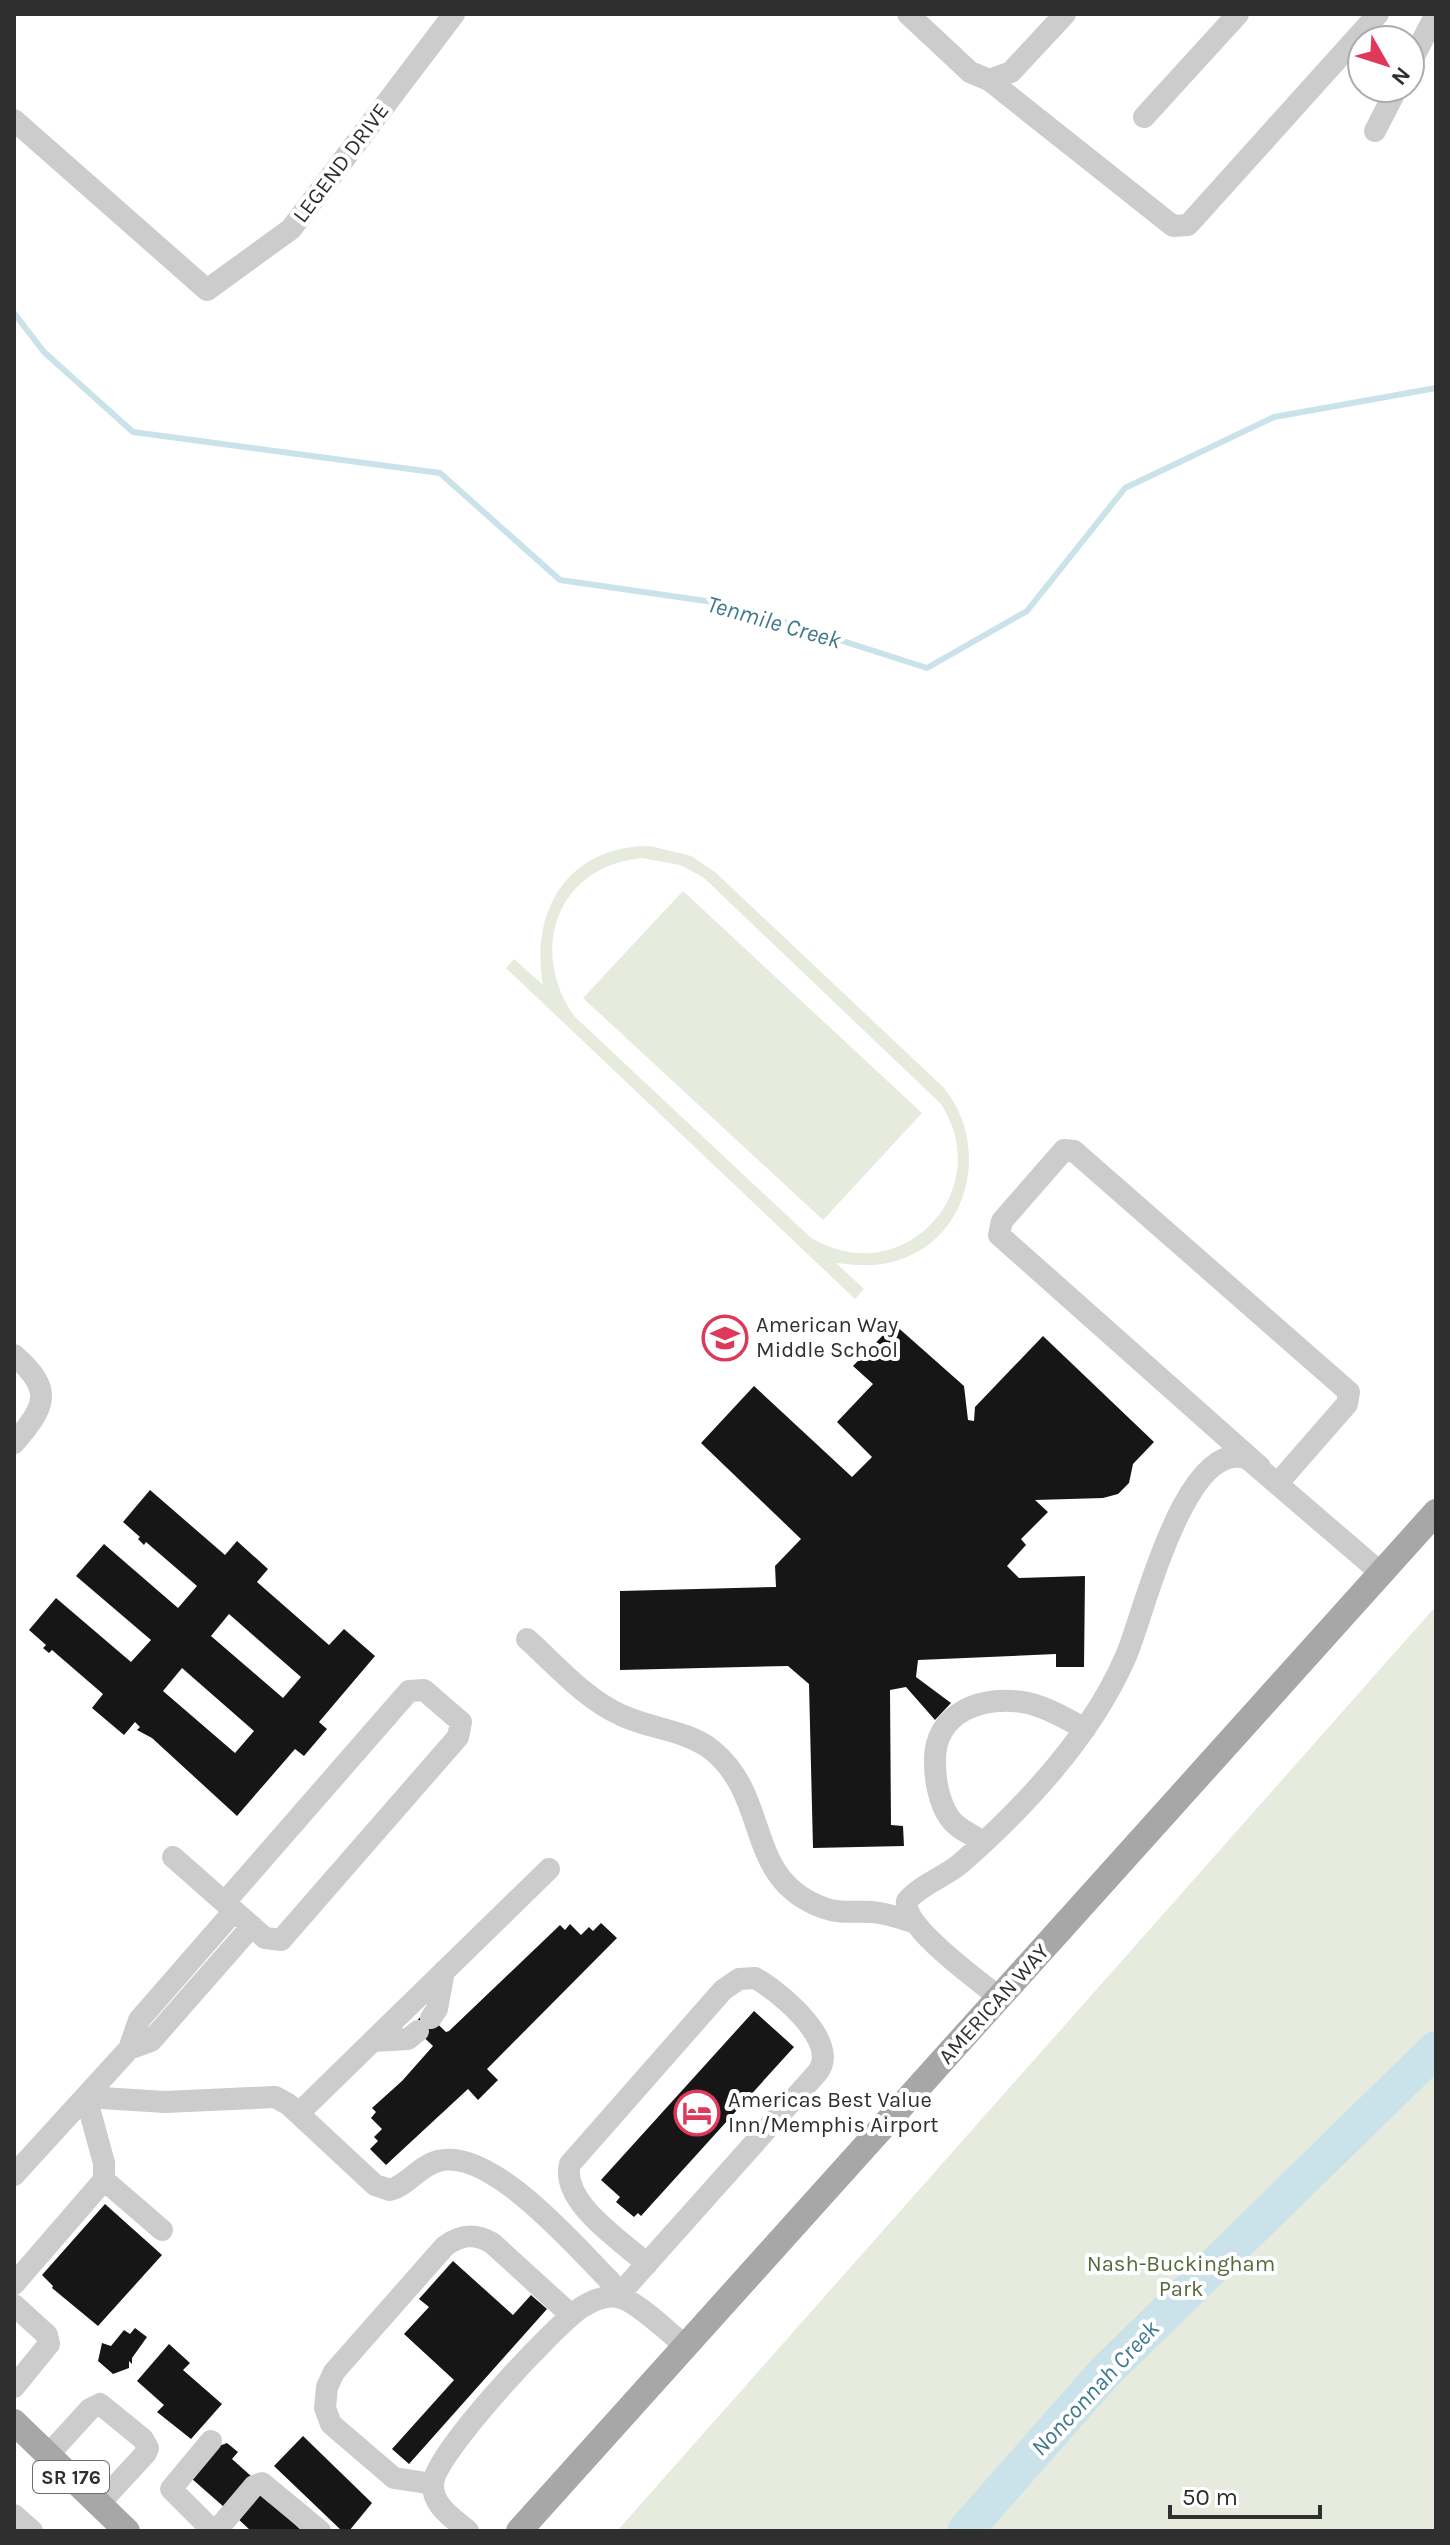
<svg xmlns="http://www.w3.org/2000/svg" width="1450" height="2545" font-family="Karla,sans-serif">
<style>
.green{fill:#e7ebdd;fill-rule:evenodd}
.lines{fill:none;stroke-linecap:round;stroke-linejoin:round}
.stream{stroke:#cae2ea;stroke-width:6}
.river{stroke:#cae2ea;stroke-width:36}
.building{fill:#161616;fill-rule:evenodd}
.minor{stroke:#ccc;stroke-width:22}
.major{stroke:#a7a7a7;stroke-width:26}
.labels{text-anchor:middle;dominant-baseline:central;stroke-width:8;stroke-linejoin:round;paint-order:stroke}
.shield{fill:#fff;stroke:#6d6d6d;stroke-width:2}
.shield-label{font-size:20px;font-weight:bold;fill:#2f2f2f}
.street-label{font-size:22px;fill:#2f2f2f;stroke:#fff}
.poi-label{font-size:22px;fill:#2f2f2f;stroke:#fff;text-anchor:start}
.park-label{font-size:22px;fill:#58693e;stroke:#fff}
.water-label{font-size:24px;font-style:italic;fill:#407a8e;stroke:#fff}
</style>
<rect width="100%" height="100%" fill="#fff"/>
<path class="green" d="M650,846L691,856L715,872L943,1087C992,1145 970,1243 892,1262C873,1267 855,1265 836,1263L864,1289L855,1299L506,968L514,959L543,985C530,910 568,846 650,846ZM642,858L680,865L703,877L941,1104C998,1193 899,1293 810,1237L574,1016C528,950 557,866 642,858Z
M683,891L922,1113L823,1220L583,998Z
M1436,1606V2531H617Z"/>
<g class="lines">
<path class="stream" d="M14,313L44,352L133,432L440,473L560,580L727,604L927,668L1027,611L1125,488L1274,417L1436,388"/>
<path class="river" d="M965,2531L1105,2372L1436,2049"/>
</g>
<path class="building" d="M894,1324L964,1386L968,1420L974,1421L975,1407L1043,1336L1154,1442L1133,1464L1129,1483L1118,1494L1103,1498L1035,1500L1048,1512L1021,1539L1026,1545L1007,1566L1019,1578L1085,1576L1084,1667H1056V1654L918,1660L916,1677L951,1703L935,1720L906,1687L890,1690L891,1825L903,1826L904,1846L813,1848L809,1684L788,1666L620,1670V1591L776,1587L775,1566L801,1539L701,1443L754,1386L852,1477L872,1457L837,1422L873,1384L853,1366Z
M150,1490L225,1555L237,1541L268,1569L257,1582L329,1645L344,1629L375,1656L319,1722L327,1729L304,1756L295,1749L237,1816L152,1738L137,1730L140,1727L135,1722L124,1735L92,1708L103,1694L52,1650L49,1653L43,1648L46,1645L29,1630L56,1598L131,1662L151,1640L76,1576L104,1544L178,1608L197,1586L146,1542L144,1545L138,1539L140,1537L123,1522ZM229,1614L301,1677L283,1698L211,1636ZM182,1668L254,1731L235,1753L163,1691Z
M601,1923L617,1938L487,2069L498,2080L478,2100L468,2089L386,2165L370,2149L378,2141L374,2137L382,2129L371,2118L376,2112L372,2108L402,2081L433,2046L412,2026L425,2012L446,2032L449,2031L560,1925L565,1930L570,1924L581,1935L589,1927L593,1931Z
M754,2011L794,2047L641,2216L638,2213L634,2217L616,2202L620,2197L601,2180Z
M105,2204L162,2255L98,2326L52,2288L53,2286L42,2275Z
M453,2261L513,2315L531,2295L547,2309L409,2464L392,2449L454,2380L404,2334L429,2307L419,2299Z
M135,2328L147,2337L132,2358V2364L129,2361V2368L113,2374L98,2361L102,2343L111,2346L124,2330L130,2334Z
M169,2344L190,2363L183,2370L222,2404L191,2439L157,2412L164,2405L137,2381Z
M303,2436L372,2503L349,2531H342L274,2466Z
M227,2443L238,2452L232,2459L251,2476L224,2507L191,2478L219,2446Z
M259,2491L302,2531H251L235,2516Z"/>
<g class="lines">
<path class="minor" d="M908,14L970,72L989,80L1011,72L1065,14
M1410,64L1436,14
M989,80L1173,226L1188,225L1378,14
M1144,117L1238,14
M14,120L207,290L291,229L454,14
M1375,131L1397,88
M14,1355C54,1390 46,1406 14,1443
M1260,1467L999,1235L1002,1221L1064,1150L1074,1151L1349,1392L1347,1404L1278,1483
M527,1639C556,1665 585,1699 621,1715C650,1729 687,1730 712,1750C772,1799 743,1879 824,1908C840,1914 855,1911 872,1912C886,1913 900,1918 913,1922
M983,1843C972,1833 957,1830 949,1817C939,1802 935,1780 935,1763C933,1711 985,1694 1028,1703C1048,1708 1067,1719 1085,1729
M173,1857L265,1938L281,1940L458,1737L461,1722L424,1690L409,1691L225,1902
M1000,1998C979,1981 903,1927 907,1901C920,1885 945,1877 961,1863C1026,1806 1092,1735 1126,1656C1143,1618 1185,1434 1248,1459L1381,1573
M431,2018L437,2009L444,1971
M373,2041L408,2039L418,2031
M129,2049L151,2041L252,1926
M86,2097L165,2102L275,2097L288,2104L375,2185L390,2190C408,2185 419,2166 438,2161C491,2147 574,2245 610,2281L617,2297
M299,2113L549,1869
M14,2175L129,2049L139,2020L234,1911
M104,2180L162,2230
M14,2284L104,2180V2163L86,2097
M617,2297C684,2222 750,2148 817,2073C842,2043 780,1992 755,1978L739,1979L723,1990L570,2164C560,2202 622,2241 647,2264
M14,2305L47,2335L49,2344L14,2387
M211,2441L171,2489L213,2531
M48,2455L90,2409L100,2404L143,2439L148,2448L146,2453L99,2504
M433,2484L394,2478L331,2424L325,2408L327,2387L334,2372L445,2246C461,2234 475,2233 492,2243L571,2315
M14,2515L32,2531
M216,2531L254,2486L262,2483L320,2531
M468,2531C454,2519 432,2506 433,2484C434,2454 554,2326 582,2307C592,2301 605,2295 617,2297C636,2299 669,2334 686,2346"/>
<path class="major" d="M14,2422L127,2531
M519,2531L1436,1512"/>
</g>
<defs>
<g id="school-ring" transform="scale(2.3)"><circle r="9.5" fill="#fff" stroke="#de395b" stroke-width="1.5"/><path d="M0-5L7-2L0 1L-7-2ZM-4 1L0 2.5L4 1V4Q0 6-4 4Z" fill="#de395b"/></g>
<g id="hotel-ring" transform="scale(2.3)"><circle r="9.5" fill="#fff" stroke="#de395b" stroke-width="1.5"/><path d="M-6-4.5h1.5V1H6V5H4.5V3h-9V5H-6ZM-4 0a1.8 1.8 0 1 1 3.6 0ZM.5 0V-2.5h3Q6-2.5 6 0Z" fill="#de395b"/></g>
</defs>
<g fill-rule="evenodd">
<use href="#school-ring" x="725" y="1338"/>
<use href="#hotel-ring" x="697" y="2113"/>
</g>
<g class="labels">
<rect class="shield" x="33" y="2461" width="76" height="32" rx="6"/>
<g class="shield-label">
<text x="71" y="2477">SR 176</text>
</g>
<g class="street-label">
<text transform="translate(341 163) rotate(-53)">LEGEND DRIVE</text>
<text transform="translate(994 2004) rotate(-48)">AMERICAN WAY</text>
</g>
<g class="poi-label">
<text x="756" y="1325">American Way<tspan x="756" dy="25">Middle School</tspan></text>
<text x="728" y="2100">Americas Best Value<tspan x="728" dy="25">Inn/Memphis Airport</tspan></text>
</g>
<g class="park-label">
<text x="1181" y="2264">Nash-Buckingham<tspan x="1181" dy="25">Park</tspan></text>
</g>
<g class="water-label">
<text transform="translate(774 622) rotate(16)">Tenmile Creek</text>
<text transform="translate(1095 2388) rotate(-47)">Nonconnah Creek</text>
</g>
</g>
<rect width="1450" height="2545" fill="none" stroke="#2f2f2f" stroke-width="32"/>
<g transform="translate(1386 64) rotate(129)"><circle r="38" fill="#ffffff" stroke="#acacac" stroke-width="2"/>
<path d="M0-6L14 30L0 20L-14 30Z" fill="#de395b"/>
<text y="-12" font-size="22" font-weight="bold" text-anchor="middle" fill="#2f2f2f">N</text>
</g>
<path d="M1170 2505v12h150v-12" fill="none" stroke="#2f2f2f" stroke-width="4"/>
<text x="1182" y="2505" font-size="24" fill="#2f2f2f" stroke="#ffffff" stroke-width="6" paint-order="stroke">50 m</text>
</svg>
